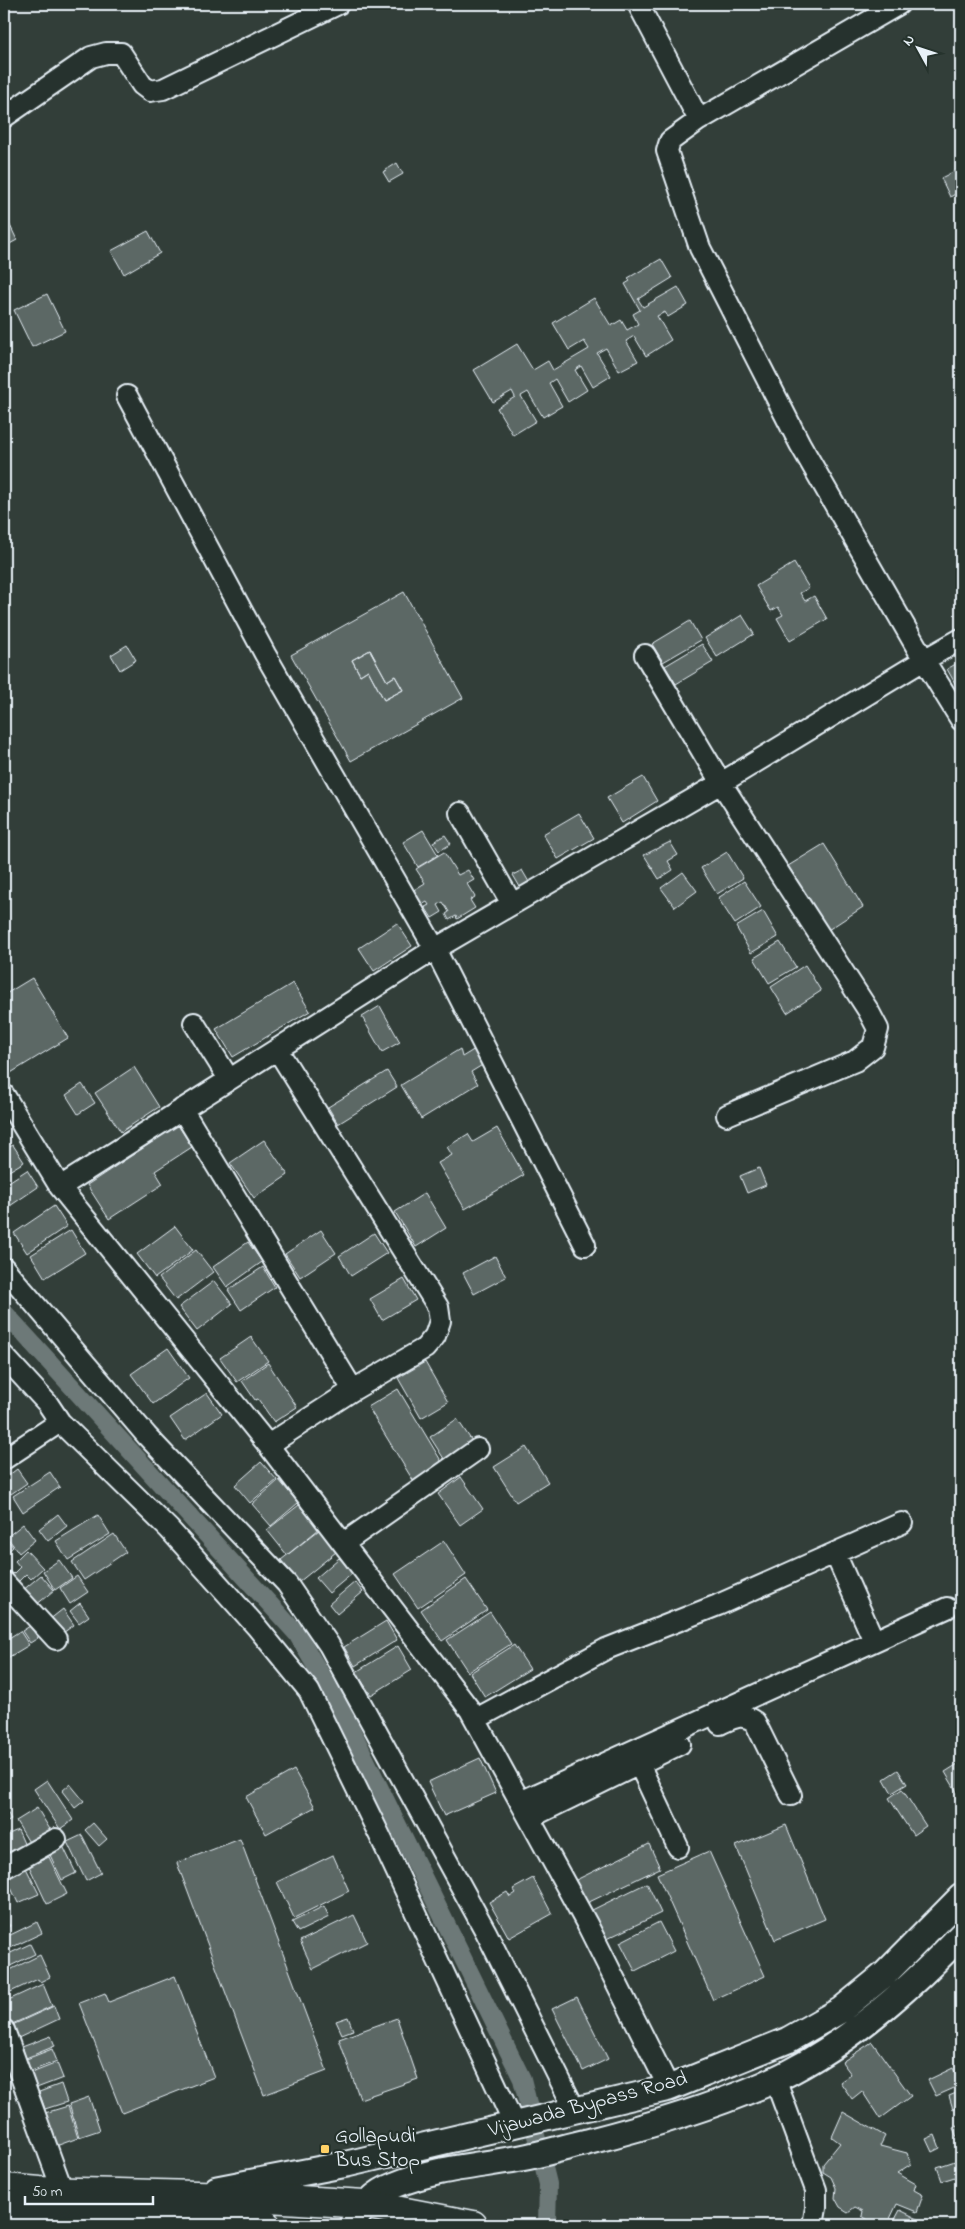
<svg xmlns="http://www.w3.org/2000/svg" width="965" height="2229" font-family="'Indie Flower',sans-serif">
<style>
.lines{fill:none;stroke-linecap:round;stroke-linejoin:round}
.canal{stroke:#6d7978;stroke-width:18}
.building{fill:#5c6865;stroke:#e8f1f8;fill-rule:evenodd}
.minor-casing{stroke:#e8f1f8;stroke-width:24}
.major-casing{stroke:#e8f1f8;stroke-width:29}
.highway-casing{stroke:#e8f1f8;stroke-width:31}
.minor{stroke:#26332d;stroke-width:20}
.major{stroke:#26332d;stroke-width:25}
.highway{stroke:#26332d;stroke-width:28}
.poi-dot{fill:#ffd166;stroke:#26332d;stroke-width:2}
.labels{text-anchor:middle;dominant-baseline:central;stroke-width:4.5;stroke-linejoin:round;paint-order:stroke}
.street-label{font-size:21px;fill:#e8f1f8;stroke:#26332d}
.poi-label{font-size:21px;fill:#e8f1f8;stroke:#26332d;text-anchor:start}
</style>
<rect width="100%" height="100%" fill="#323e39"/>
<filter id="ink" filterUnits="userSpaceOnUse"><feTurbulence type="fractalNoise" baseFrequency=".02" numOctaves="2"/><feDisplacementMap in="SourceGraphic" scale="10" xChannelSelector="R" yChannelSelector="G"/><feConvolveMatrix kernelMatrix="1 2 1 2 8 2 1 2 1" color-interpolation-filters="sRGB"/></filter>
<g filter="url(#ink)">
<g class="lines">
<path class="canal" d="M4,1312L297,1634L341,1709L522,2079L548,2184L547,2225"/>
</g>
<path class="building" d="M397,163L403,174L389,182L383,172Z
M961,168V191L950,197L941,178Z
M4,213L17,240L4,247Z
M148,231L160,253L124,274L111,251Z
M661,259L672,278L638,299L643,307L678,287L688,305L668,317L665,312L657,316L671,340L646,356L634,336L626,341L638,361L619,371L606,348L597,353L611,376L593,387L581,366L575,370L587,390L568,402L555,379L549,383L562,406L543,417L528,392L521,396L536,421L513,435L497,408L515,397L512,391L493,402L474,370L517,344L533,370L548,361L553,370L589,349L584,341L569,350L553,323L594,298L611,326L621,320L627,330L638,324L633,314L640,310L625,284L630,281L628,278Z
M47,294L65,331L32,347L14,310Z
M794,563L809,588L800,593L805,601L814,596L827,619L790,641L777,618L783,615L778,607L771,611L756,586Z
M404,592L463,698L351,761L291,655ZM370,650L387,681L395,676L403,690L384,700L368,670L360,675L352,660Z
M742,615L754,634L717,657L705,638Z
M690,621L701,640L663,662L652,644Z
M702,644L713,662L676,684L665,666Z
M127,645L136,660L120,670L111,655Z
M370,650L387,681L395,676L403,690L384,700L368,670L360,675L352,660Z
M961,661V694L947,669Z
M643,777L657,801L622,823L607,798Z
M579,813L594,838L558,859L543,834Z
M423,830L438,855L418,867L403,842Z
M445,835L451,844L439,851L433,842Z
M670,842L678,855L668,861L673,870L659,879L644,855Z
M824,844L863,907L828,930L788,866Z
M444,852L458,875L468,870L474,880L467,884L475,897L470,900L475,908L457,919L456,916L449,920L446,914L449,912L443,902L438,905L442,912L432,918L425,907L429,905L427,902L420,906L412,891L425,883L416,869Z
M727,852L743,878L717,894L701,868Z
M522,870L529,882L520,887L513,875Z
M683,872L697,891L675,907L661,888Z
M744,881L761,907L735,924L718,898Z
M763,911L778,937L751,953L736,927Z
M397,923L412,946L374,971L359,948Z
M780,942L796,967L769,983L754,958Z
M805,965L821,991L787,1013L771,987Z
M32,978L68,1038L9,1074L4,1065V995Z
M293,983L310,1011L233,1057L216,1029Z
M380,1006L400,1042L382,1052L362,1017Z
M460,1049L462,1057L475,1049L484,1064L471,1072L478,1084L421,1119L401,1085Z
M134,1067L159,1107L121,1132L95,1093Z
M387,1071L397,1087L338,1124L328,1107Z
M82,1084L95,1103L78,1114L66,1095Z
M178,1125L192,1147L155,1171L163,1184L109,1219L87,1185Z
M497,1128L524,1175L465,1209L438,1163L452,1155L447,1147L468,1134L473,1142Z
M264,1140L288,1175L254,1198L230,1163Z
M13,1145L24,1162L4,1174V1150Z
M759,1168L766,1185L747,1193L740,1176Z
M27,1170L38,1187L4,1210V1185Z
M425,1193L446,1228L416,1247L395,1212Z
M54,1206L67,1226L27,1253L14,1233Z
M175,1226L193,1250L155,1278L137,1254Z
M71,1230L85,1253L45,1278L31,1255Z
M321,1230L336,1253L300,1277L285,1254Z
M374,1233L387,1253L351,1276L339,1256Z
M248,1242L262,1262L227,1287L213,1267Z
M196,1250L213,1272L176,1300L159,1278Z
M495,1256L506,1277L474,1294L463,1273Z
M263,1267L275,1287L241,1310L228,1290Z
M404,1279L416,1300L382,1320L370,1299Z
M214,1281L232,1304L197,1331L179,1307Z
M251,1337L268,1361L237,1382L220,1358Z
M168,1348L189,1378L153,1404L131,1374Z
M425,1362L448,1402L421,1418L398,1378Z
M268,1363L297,1407L274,1422L258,1399L255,1400L242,1381Z
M398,1389L443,1464L414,1482L368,1407Z
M207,1393L222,1414L185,1440L170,1418Z
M457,1419L474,1444L446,1462L430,1437Z
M526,1447L548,1482L516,1502L494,1467Z
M261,1462L277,1480L250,1503L235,1485Z
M17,1469L27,1483L11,1494L4,1484V1479Z
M50,1472L60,1487L23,1512L13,1496Z
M461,1477L483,1509L460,1525L438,1494Z
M279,1480L298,1503L271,1526L252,1504Z
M299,1505L319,1529L287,1555L267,1530Z
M58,1514L67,1526L48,1541L39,1529Z
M98,1515L110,1534L68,1560L56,1541Z
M23,1524L35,1540L19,1553L7,1537Z
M319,1530L336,1552L299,1582L281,1560Z
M114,1534L126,1552L84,1580L72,1562Z
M4,1535L13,1547L4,1555Z
M444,1541L466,1575L418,1608L395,1574Z
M26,1550L43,1568L31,1579L26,1574L18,1582L12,1575L20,1567L15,1561Z
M339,1558L353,1573L329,1593L316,1578Z
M59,1560L72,1578L55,1590L43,1571Z
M41,1575L54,1590L35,1606L22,1591Z
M77,1576L88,1592L70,1604L60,1588Z
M466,1579L487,1610L442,1641L421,1610Z
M355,1582L363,1592L337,1614L329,1604Z
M80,1603L89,1616L79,1623L70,1611Z
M63,1609L74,1625L60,1635L49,1620Z
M490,1612L511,1644L468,1672L447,1640Z
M386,1621L397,1640L355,1666L344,1647Z
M30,1626L38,1638L30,1643L22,1631Z
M20,1631L29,1645L4,1660V1641Z
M514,1645L530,1669L485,1697L470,1673Z
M398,1646L412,1670L371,1695L356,1672Z
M480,1758L496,1793L444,1816L428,1782Z
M961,1762V1799L945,1772Z
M294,1770L315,1807L266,1834L246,1797Z
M898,1770L907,1784L892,1793L884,1779Z
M47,1780L73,1820L60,1829L34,1789Z
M70,1784L84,1801L75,1808L62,1791Z
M902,1789L926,1826L913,1835L889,1798Z
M4,1804L11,1820L4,1824Z
M37,1808L51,1831L30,1844L16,1821Z
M93,1823L107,1839L99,1846L85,1830Z
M786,1825L825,1919L775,1940L736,1846Z
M18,1830L26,1848L4,1858V1836Z
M82,1835L101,1873L86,1881L67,1842Z
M240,1839L327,2071L264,2095L177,1863Z
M649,1844L660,1868L585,1904L574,1881Z
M63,1846L76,1873L62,1880L49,1853Z
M709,1851L765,1976L713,2000L657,1874Z
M333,1855L349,1891L294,1918L277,1882Z
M49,1857L67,1894L47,1904L29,1866Z
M26,1868L39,1894L18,1903L6,1877Z
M533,1878L552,1914L509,1938L489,1902L507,1892L510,1897L516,1893L513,1889Z
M647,1883L661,1913L602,1941L588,1912Z
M324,1906L329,1917L298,1932L292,1922Z
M354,1915L367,1942L313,1969L300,1941Z
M4,1916L10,1926L4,1929Z
M37,1922L42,1933L4,1951V1938Z
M659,1922L674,1951L635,1971L620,1942Z
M30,1944L35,1954L4,1969V1956Z
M40,1955L50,1977L40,1982L38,1979L4,1995V1973Z
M175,1976L214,2077L122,2113L79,2003L105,1993L109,2002Z
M43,1984L52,2006L8,2026L4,2016V2002Z
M577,1997L608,2059L583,2071L552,2009Z
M54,2006L59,2019L14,2040L8,2027Z
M348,2017L353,2030L342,2034L336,2021Z
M397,2018L418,2079L360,2099L339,2039Z
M51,2036L55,2046L26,2058L22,2047Z
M872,2042L911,2096L880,2119L862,2091L852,2099L840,2082L851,2074L842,2062Z
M52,2049L57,2061L29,2072L24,2060Z
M57,2063L63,2078L34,2089L29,2074Z
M953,2068L961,2085L936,2096L928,2080Z
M61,2084L67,2102L45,2109L39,2092Z
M961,2091V2105L953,2109L949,2096Z
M89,2097L100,2130L79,2137L69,2104Z
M68,2106L78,2138L56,2146L45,2113Z
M843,2112L885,2136L880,2146L907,2153L911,2164L897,2173L916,2184L914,2190L923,2195L917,2212L897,2204L887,2225H876L862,2216L863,2211L855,2207L848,2212L840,2207L835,2198L836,2188L831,2177L823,2172V2164L840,2143L832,2137Z
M4,2121L10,2135L4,2138Z
M961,2125V2139L958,2140L953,2128Z
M935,2135L940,2148L932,2152L926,2139Z
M961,2159V2175L942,2181L937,2167Z
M900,2210L930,2225H892Z"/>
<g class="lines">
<g class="minor-casing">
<path id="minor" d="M638,4L699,120L899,4
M4,117L91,57L106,53H121L142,85L150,91L163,89L338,4
M127,396L265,654L435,949L60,1187L268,1445L470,1710L587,1924L669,2088
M961,639L924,660L961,720
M645,655L721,783L868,1010L878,1029L873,1047L855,1061L727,1115
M460,813L512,904
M194,1023L229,1079
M4,1095L60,1187
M182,1109L353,1390
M585,1245L435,949L721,783L924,660L800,444L700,248L667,151L670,141L699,120
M4,1268L147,1436L287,1584L329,1645L486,1932L576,2112
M4,1356L48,1404L60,1422L169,1529L256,1626L309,1691L380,1836L515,2126
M268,1445L353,1390L425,1348L435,1336L440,1321L438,1307L277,1049
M4,1459L60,1422
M344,1543L478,1449
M835,1553L874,1641
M4,1582L56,1639
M476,1719L606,1649L718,1605L902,1523
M720,1724C733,1718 742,1712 755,1722L791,1795
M639,1764L678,1847
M520,1802L947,1608
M529,1818L680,1744
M4,1868L56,1839
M4,2030L63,2192
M775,2079L816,2190V2208L813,2225"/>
</g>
<g class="major-casing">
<path id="major" d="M217,2189L347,2164L669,2088L788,2040L841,2010L885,1974L961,1897
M352,2225C363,2206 374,2193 395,2185C435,2168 478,2166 521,2158C543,2154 565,2147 587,2142C646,2127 706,2109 763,2085C839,2052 905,1994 961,1935"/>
</g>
<g class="highway-casing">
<path id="highway" d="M4,2188L40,2191L235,2196L364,2204L473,2225
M4,2208L228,2220L266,2225"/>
</g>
<use href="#minor" class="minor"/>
<use href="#major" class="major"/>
<use href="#highway" class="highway"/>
</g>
</g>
<rect class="poi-dot" x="320" y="2144" width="10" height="10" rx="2.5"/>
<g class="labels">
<g class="street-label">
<text transform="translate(588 2105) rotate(-15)">Vijawada Bypass Road</text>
</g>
<g class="poi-label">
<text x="335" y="2137">Gollapudi<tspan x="335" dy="24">Bus Stop</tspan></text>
</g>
</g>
<rect width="965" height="2229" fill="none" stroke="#26332d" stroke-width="20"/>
<rect x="10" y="10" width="945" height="2209" fill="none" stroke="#e8f1f8" stroke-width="2" filter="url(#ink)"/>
<g transform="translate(918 48) rotate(310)" stroke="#26332d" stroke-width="4" paint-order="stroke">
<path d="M0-4L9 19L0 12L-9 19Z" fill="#e8f1f8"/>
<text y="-8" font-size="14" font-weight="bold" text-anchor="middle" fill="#e8f1f8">N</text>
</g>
<path d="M25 2196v8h128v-8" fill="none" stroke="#e8f1f8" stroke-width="2.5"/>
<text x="32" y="2196" font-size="15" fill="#e8f1f8" stroke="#26332d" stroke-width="4" paint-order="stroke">50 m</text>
</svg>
